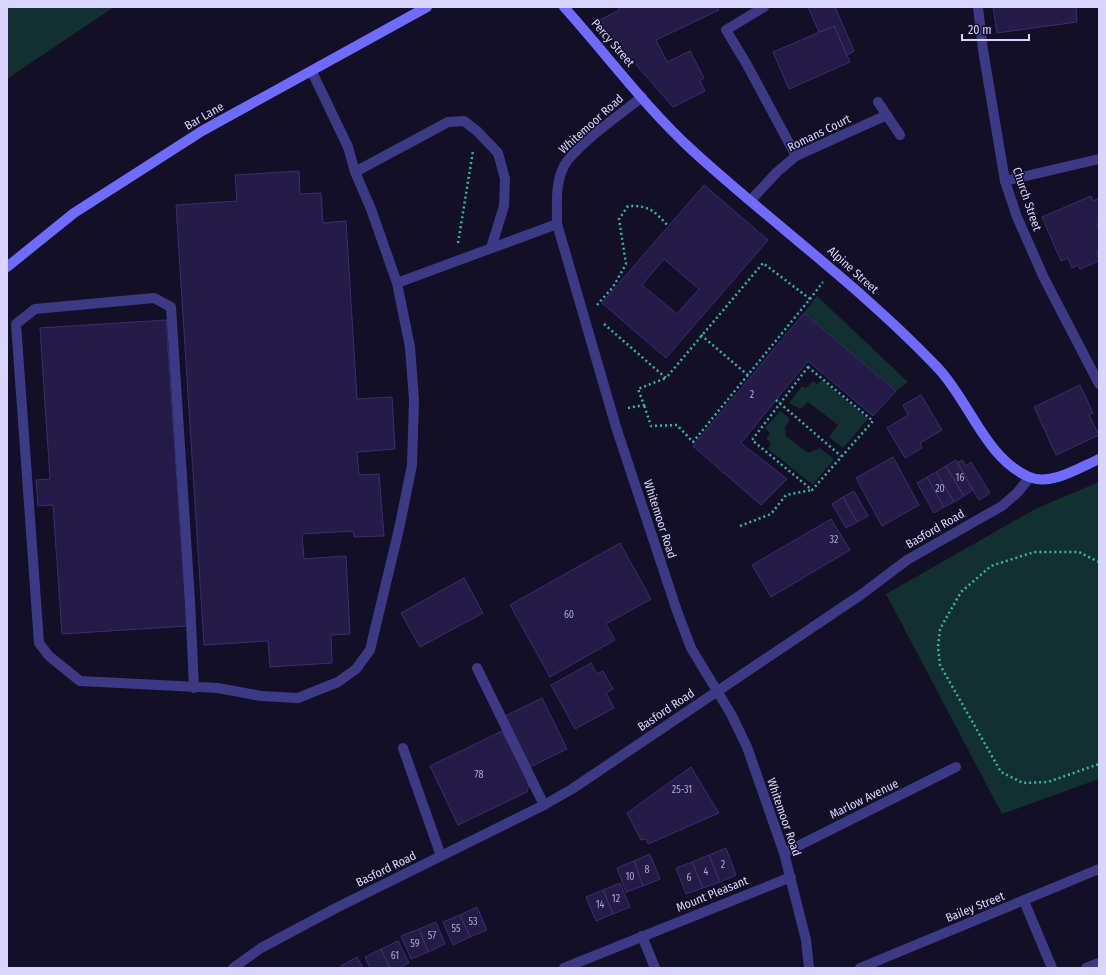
<svg xmlns="http://www.w3.org/2000/svg" width="1106" height="975" font-family="'Fira Sans Condensed',sans-serif">
<style>
.green{fill:#12302f}
.building{fill:#241b47;stroke:#3b2d73;fill-rule:evenodd}
.lines{fill:none;stroke-linecap:round;stroke-linejoin:round}
.path{stroke:#2fb8b0;stroke-width:2.5;stroke-dasharray:2 3;stroke-linecap:butt}
.lane{stroke:#3d3a85;stroke-width:10}
.street{stroke:#3d3a85;stroke-width:10}
.secondary{stroke:#6f6bff;stroke-width:10}
.labels{text-anchor:middle;dominant-baseline:central;stroke-width:3;stroke-linejoin:round;paint-order:stroke}
.number-label{font-size:10px;fill:#aca6d1}
.street-label{font-size:12px;fill:#d9d4ff;stroke:#130f26}
</style>
<rect width="100%" height="100%" fill="#130f26"/>
<path class="green" d="M7,7H114L7,79Z
M817,296L908,382L896,391L804,313Z
M822,380L868,419L843,448L829,437L838,425L808,402L801,409L789,403L802,386L806,388L813,381L817,384Z
M780,411L790,419L785,427L786,436L808,453L820,448L834,459L813,485L768,449L771,443L766,439L770,433L765,428Z
M1099,482V779L1002,814L886,594L1037,508Z"/>
<path class="building" d="M618,7H717L719,10L656,40L667,62L690,51L704,78L700,81L705,91L673,107L598,21L619,10Z
M808,7H835L854,51L847,55L834,26L819,32Z
M993,7H1076L1077,22L997,33Z
M834,26L850,62L789,89L773,52Z
M299,171L300,194L321,193L323,223L346,221L357,399L392,397L395,449L357,452L359,475L379,474L384,536L354,537L353,531L302,534L304,559L346,556L350,634L331,635L332,663L270,667L268,641L204,645L176,205L237,201L235,175Z
M704,185L768,240L666,358L602,303ZM664,259L699,289L677,314L642,285Z
M1091,196L1093,201L1099,198V223L1097,224L1099,230V251H1097L1099,261L1080,269L1078,265L1072,268L1068,258L1061,261L1042,217Z
M804,313L896,391L873,416L808,361L741,443L787,479L761,505L693,446Z
M166,320L187,626L62,634L53,505L38,506L36,480L50,479L40,328Z
M1080,385L1093,413L1089,415L1099,435L1056,455L1034,407Z
M921,395L942,430L920,443L922,448L905,458L887,428L908,415L903,405Z
M893,457L919,505L882,526L856,478Z
M956,460L973,490L964,496L946,466Z
M962,460L966,466L971,462L990,493L979,500L957,463Z
M946,466L964,496L954,502L936,472Z
M936,472L954,502L944,507L927,477Z
M927,477L944,507L934,513L917,483Z
M854,491L868,516L857,522L843,497Z
M843,497L857,522L846,528L832,504Z
M831,519L850,550L771,597L752,565Z
M620,543L651,599L606,624L615,640L550,677L510,605Z
M464,578L483,613L420,647L401,613Z
M591,663L597,674L603,671L613,689L606,693L614,708L575,729L551,685Z
M542,698L567,749L530,767L505,716Z
M502,731L529,784L527,792L458,825L430,766Z
M691,767L719,813L648,844L646,839L641,840L627,813Z
M726,848L736,875L720,882L709,855Z
M650,854L660,879L643,886L634,861Z
M709,855L720,882L703,888L692,862Z
M634,861L643,886L626,892L617,868Z
M692,862L703,888L686,894L676,868Z
M620,883L630,907L613,914L603,890Z
M603,890L613,914L596,921L586,897Z
M477,907L487,930L470,937L460,915Z
M460,915L470,937L453,945L443,922Z
M436,922L445,944L428,952L419,929Z
M419,929L428,952L411,959L401,936Z
M398,941L409,963L399,968H390L381,949Z
M381,949L390,968H370L365,957Z
M357,957L363,968H342L341,966Z"/>
<g class="lines">
<path class="path" d="M458,243L473,151
M810,299L823,282
M597,305L613,287L626,264L619,219L628,206C648,205 655,211 668,226
M604,324L666,378L763,263L810,299L693,442L677,425L651,426L644,405
M701,335L750,377
M808,367L873,421L812,490L752,440Z
M776,400L841,456
M628,408L644,405L638,389L666,378
M740,526L771,514L786,495L812,490
M1099,562L1079,552H1034L991,566L961,592L940,629L938,647L940,665L1001,772L1023,783L1048,782L1099,764"/>
<path class="lane" d="M764,7L726,30L746,63L796,156
M355,172L448,122L464,121L477,131L498,153L505,179L504,206L491,248
M1005,181L1099,159
M397,283L557,224
M477,668L544,805
M194,688L190,600L171,307L154,298L35,309L16,324L39,643L49,656L80,681L218,688L261,696L298,698L338,682L356,669L370,650L399,529L412,465L414,400L410,347L397,283L371,209L355,172L348,147L312,72
M403,748L441,856
M1024,901L1052,968
M1086,968L1099,963"/>
<path class="street" d="M978,7L983,50L1005,181L1017,217L1044,278L1099,384
M642,97C622,113 575,146 564,166C555,183 557,205 557,224L616,427L677,611L691,648L731,714L747,747L784,853L806,940L809,968
M878,102L900,135
M751,200L777,172L796,156L887,115
M784,853L956,767
M642,936L655,968
M233,968L261,948L336,908L544,805L572,789L862,594L907,560L1002,506L1017,493L1030,477
M564,968L791,877
M860,968L1099,869"/>
<path class="secondary" d="M564,7C607,55 646,108 693,151C773,224 862,288 937,367C969,400 985,458 1029,477C1051,486 1079,468 1099,459
M7,267L74,213L202,131L427,7"/>
</g>
<g class="labels">
<g class="number-label">
<text x="752" y="395">2</text>
<text x="960" y="478">16</text>
<text x="940" y="489">20</text>
<text x="834" y="540">32</text>
<text x="569" y="615">60</text>
<text x="479" y="775">78</text>
<text x="682" y="790">25-31</text>
<text x="723" y="865">2</text>
<text x="647" y="870">8</text>
<text x="706" y="872">4</text>
<text x="630" y="877">10</text>
<text x="689" y="878">6</text>
<text x="616" y="899">12</text>
<text x="600" y="905">14</text>
<text x="473" y="922">53</text>
<text x="456" y="929">55</text>
<text x="432" y="936">57</text>
<text x="415" y="944">59</text>
<text x="395" y="956">61</text>
</g>
<g class="street-label">
<text transform="translate(613 43) rotate(49)">Percy Street</text>
<text transform="translate(204 116) rotate(-30)">Bar Lane</text>
<text transform="translate(591 124) rotate(-42)">Whitemoor Road</text>
<text transform="translate(819 133) rotate(-26)">Romans Court</text>
<text transform="translate(1027 199) rotate(71)">Church Street</text>
<text transform="translate(853 270) rotate(42)">Alpine Street</text>
<text transform="translate(660 519) rotate(72)">Whitemoor Road</text>
<text transform="translate(935 529) rotate(-30)">Basford Road</text>
<text transform="translate(666 710) rotate(-34)">Basford Road</text>
<text transform="translate(864 799) rotate(-26)">Marlow Avenue</text>
<text transform="translate(784 817) rotate(71)">Whitemoor Road</text>
<text transform="translate(386 869) rotate(-26)">Basford Road</text>
<text transform="translate(712 894) rotate(-22)">Mount Pleasant</text>
<text transform="translate(975 907) rotate(-22)">Bailey Street</text>
</g>
</g>
<rect width="1106" height="975" fill="none" stroke="#d9d4ff" stroke-width="16"/>
<path d="M962 34v6h67v-6" fill="none" stroke="#d9d4ff" stroke-width="2"/>
<text x="968" y="34" font-size="12" fill="#d9d4ff" stroke="#130f26" stroke-width="3" paint-order="stroke">20 m</text>
</svg>
